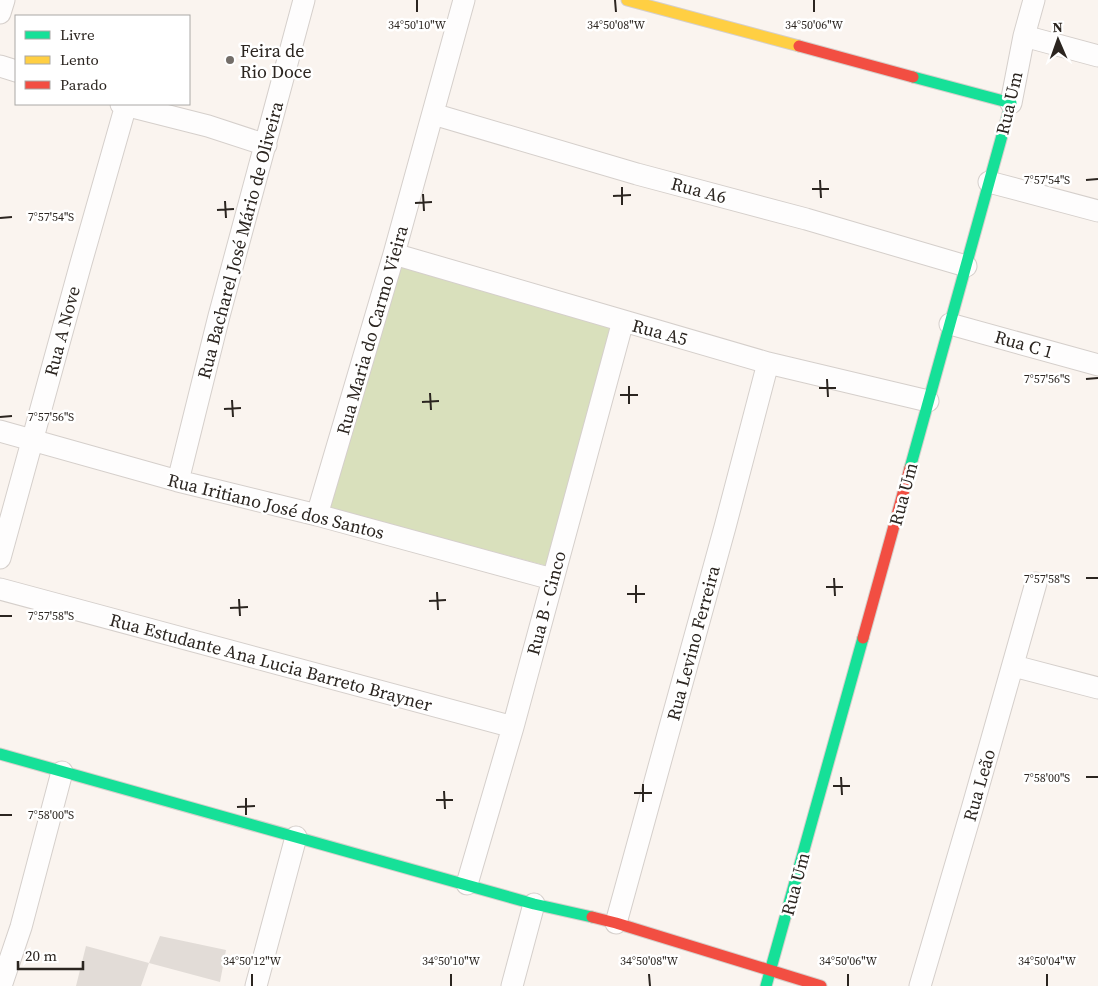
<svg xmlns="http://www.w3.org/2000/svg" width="1098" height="986" font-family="'Source Serif 4',serif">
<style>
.green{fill:#d9e0bc}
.building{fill:#e2dcd7}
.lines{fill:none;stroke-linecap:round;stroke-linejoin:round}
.street-casing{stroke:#d5cfcb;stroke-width:23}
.fast-casing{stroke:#d5cfcb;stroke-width:13}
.slow-casing{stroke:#d5cfcb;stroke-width:13}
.jam-casing{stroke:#d5cfcb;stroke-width:13}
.street{stroke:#fefdfd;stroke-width:21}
.fast{stroke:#16e098;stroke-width:11}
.slow{stroke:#ffcf43;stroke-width:11}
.jam{stroke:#f24e42;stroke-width:11}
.ticks{fill:none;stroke:#2b2520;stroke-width:2}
.poi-dot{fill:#736d68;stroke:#fff;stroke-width:2}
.labels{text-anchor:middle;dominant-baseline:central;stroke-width:5;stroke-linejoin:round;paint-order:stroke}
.poi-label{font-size:18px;fill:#2b2520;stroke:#fff;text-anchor:start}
.street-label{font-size:18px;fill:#2b2520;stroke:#fff}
.ticks-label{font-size:12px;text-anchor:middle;fill:#2b2520;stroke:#fff;stroke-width:5;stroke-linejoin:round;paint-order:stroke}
</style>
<rect width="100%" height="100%" fill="#faf4ef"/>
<path class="green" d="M396,261L614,319L547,566L329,508Z"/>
<path class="building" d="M160,936L226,950L220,982L149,963L141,986H76L86,946L149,963Z"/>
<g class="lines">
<g class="street-casing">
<path id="street" d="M0,13L4,0
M1024,36L1098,56
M0,66L16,71
M1011,103L1024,36L1034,0
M121,104L208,126L266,145
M433,114L637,174L806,219L966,266
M989,182L1098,211
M394,254L768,363L928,401
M950,324L1098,365
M0,431L178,481L317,515L552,579
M178,481L219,316L304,0
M317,515L394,254L464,0
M0,558L81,263L126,105
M0,589L513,727
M1014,666L1098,688
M467,884L513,727L623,321
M616,923L725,527L768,363
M1,986L21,927L62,772
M256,986L296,837
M512,986L534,904
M920,986L972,809L1036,583"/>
</g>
<g class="fast-casing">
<path id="fast" d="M910,468L1011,103L913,77
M0,754L534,904L592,917
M766,986L863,638"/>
</g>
<g class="slow-casing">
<path id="slow" d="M627,0L799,46"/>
</g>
<g class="jam-casing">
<path id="jam" d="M799,46L913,77
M863,638L910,468
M592,917L616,923L821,986"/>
</g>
<use href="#street" class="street"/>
<use href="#fast" class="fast"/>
<use href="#slow" class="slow"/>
<use href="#jam" class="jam"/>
</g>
<path class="ticks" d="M417,0V12M615,0L616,12M814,0V12M820,180L821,198M1086,180L1098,179M622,187V205M812,189H829M423,194L424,211M613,196L631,195M225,201L226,218M415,203L432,202M217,210L234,209M0,218L12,217M827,379L828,397M1086,379L1098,378M629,386V404M819,388H836M430,393L431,410M620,395H638M232,400L233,417M422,402L439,401M224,409L241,408M0,417L12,416M834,578L835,596M1086,578H1098M636,585V603M826,587H843M437,592L438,610M627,594H645M239,599L240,616M429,601L446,600M230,608L248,607M0,616H12M841,777L842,795M1086,777H1098M643,784V802M833,786H850M444,791L445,809M634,793H652M246,798V815M436,800H453M237,807L255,806M0,815H12M252,974V986M451,974V986M649,974L650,986M848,974V986M1047,974V986"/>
<circle class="poi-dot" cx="230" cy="60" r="5"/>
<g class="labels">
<g class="poi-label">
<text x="240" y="50">Feira de<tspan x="240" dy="21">Rio Doce</tspan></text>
</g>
<g class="street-label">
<text transform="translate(1009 103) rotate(-77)">Rua Um</text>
<text transform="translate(699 190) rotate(15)">Rua A6</text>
<text transform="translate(240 240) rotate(-75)">Rua Bacharel José Mário de Oliveira</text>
<text transform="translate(372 330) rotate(-74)">Rua Maria do Carmo Vieira</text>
<text transform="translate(62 331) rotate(-75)">Rua A Nove</text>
<text transform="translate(660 332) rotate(15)">Rua A5</text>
<text transform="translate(1024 344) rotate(16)">Rua C 1</text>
<text transform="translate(903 494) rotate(-75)">Rua Um</text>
<text transform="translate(276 506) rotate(14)">Rua Iritiano José dos Santos</text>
<text transform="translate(546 603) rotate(-75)">Rua B - Cinco</text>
<text transform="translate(693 643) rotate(-75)">Rua Levino Ferreira</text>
<text transform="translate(271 662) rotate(15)">Rua Estudante Ana Lucia Barreto Brayner</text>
<text transform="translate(979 785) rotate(-74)">Rua Leão</text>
<text transform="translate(795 884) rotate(-75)">Rua Um</text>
</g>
</g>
<g class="ticks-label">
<text x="417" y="29">34°50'10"W</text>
<text x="616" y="29">34°50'08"W</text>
<text x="814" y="29">34°50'06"W</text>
<text x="1047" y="184">7°57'54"S</text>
<text x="51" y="221">7°57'54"S</text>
<text x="1047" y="383">7°57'56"S</text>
<text x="51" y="421">7°57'56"S</text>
<text x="1047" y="583">7°57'58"S</text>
<text x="51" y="620">7°57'58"S</text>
<text x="1047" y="782">7°58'00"S</text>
<text x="51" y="819">7°58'00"S</text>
<text x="252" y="965">34°50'12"W</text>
<text x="451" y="965">34°50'10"W</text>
<text x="649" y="965">34°50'08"W</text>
<text x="848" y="965">34°50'06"W</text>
<text x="1047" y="965">34°50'04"W</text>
</g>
<rect x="15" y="15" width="175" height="90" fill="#ffffff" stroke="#aaa8a6"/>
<rect x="25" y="31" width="25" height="8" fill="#16e098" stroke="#aaa8a6"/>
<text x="60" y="40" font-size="15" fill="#2b2520">Livre</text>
<rect x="25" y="56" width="25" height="8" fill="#ffcf43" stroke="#aaa8a6"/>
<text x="60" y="65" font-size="15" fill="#2b2520">Lento</text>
<rect x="25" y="81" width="25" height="8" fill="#f24e42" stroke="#aaa8a6"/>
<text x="60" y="90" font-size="15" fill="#2b2520">Parado</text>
<g transform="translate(1058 40) rotate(358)" stroke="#ffffff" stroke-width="4" paint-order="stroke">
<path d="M0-4L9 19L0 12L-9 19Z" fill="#2b2520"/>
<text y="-8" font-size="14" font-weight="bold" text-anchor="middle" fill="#2b2520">N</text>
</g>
<path d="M18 961v8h65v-8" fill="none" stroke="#2b2520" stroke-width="2.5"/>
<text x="25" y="961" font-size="15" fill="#2b2520" stroke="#ffffff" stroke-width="4" paint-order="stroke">20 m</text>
</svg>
